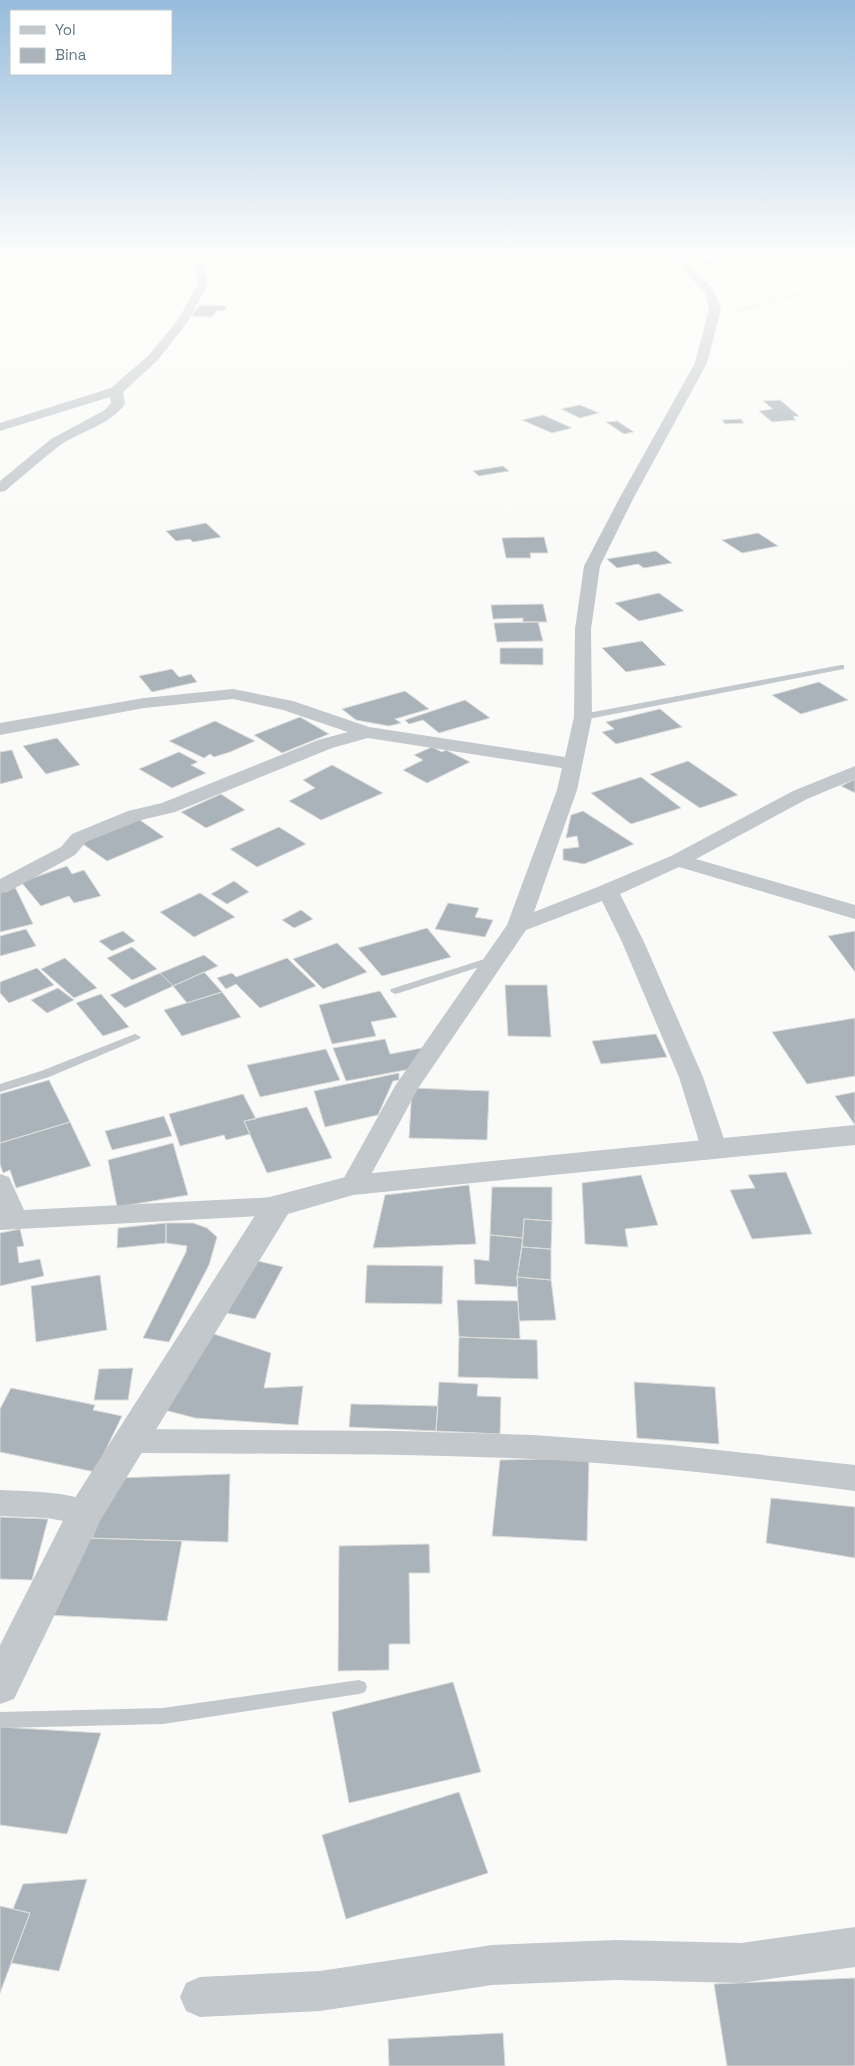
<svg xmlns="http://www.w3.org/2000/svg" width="855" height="2066" font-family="'Space Grotesk',sans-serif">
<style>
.building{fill:#aab3b9;stroke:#dcdcda}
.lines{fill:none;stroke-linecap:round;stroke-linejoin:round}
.path{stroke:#bbbfc2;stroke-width:1;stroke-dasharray:1 1;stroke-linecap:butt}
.service{fill:#c3c8cc;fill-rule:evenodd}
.minor{fill:#c3c8cc;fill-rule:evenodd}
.tertiary{fill:#c3c8cc;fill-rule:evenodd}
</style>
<rect width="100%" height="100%" fill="#fafaf8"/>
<path class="building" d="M512,252H528L532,254L492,259L485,255Z
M200,305L227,306L223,311H216L212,317L191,316Z
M780,400L799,416L793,417L796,420L772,422L759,411L773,409L763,401Z
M580,405L599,413L580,418L561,409Z
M543,415L572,428L552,433L522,420Z
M741,419L744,423L725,424L722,420Z
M617,421L634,432L624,434L606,422Z
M503,466L509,471L479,476L473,471Z
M206,523L221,537L193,542L190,539L176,541L166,531Z
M758,533L778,546L742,553L722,540Z
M544,537L548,553H530L531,558H506L502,538Z
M656,551L672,563L644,568L638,564L617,568L607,559Z
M659,593L684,611L639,621L615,603Z
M543,604L547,622H523V618L493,619L491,605Z
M538,622L543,641L497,642L494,623Z
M642,641L666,665L626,672L602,648Z
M500,648H543V665L500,664Z
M172,669L179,677L191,674L197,682L152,692L139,676Z
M819,682L848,700L801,714L772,695Z
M405,691L429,709L395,719L401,723L389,726L356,720L342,709Z
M465,700L490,718L439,733L423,720L409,724L405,720Z
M660,709L682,727L616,744L602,732L614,729L606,722Z
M300,717L329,734L282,753L254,735Z
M215,721L255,741L230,752L214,757L210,754L204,758L169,741Z
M57,738L80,765L46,774L23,746Z
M432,747L442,752L446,750L470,762L427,783L403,770L423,760L414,755Z
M12,750L23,778L0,784V752Z
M179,752L198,762L191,765L206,773L172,788L139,769Z
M688,761L738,795L700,808L650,774Z
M332,765L383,793L321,820L289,801L315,788L303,780Z
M641,777L681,808L631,824L591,793Z
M855,779V793L841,786Z
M221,794L245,810L206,828L181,812Z
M583,811L634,844L584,864L563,860V849L579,847L577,836L566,838L571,815Z
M137,818L164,837L107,861L80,842Z
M279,827L306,844L257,867L230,849Z
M67,866L72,874L84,870L101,896L74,903L69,896L41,906L21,882Z
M234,881L249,892L227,904L211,894Z
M15,887L33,924L0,932V891Z
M200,893L235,917L194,937L160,912Z
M448,903L479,908L475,917L493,920L485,937L435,929Z
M301,910L313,919L294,928L282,920Z
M427,928L451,957L382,976L358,948Z
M26,929L36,946L0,956V936Z
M123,931L135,941L112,951L99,941Z
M855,931V972L828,936Z
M337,943L367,972L323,989L293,959Z
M132,947L157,969L132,980L107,958Z
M204,955L218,966L173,986L160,973Z
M65,958L97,988L74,998L41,969Z
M287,958L316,986L260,1008L236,984L226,989L217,978L232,973L236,977Z
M37,968L54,985L9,1003L0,993V982Z
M204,972L222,992L187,1003L173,986Z
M160,973L173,986L125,1008L110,995Z
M505,985H547L551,1037L508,1036Z
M58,988L74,1000L47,1013L31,1000Z
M380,991L397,1017L371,1022L376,1036L332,1044L319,1005Z
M222,992L241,1017L182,1036L164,1010Z
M101,994L129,1027L103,1036L76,1003Z
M855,1018V1076L807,1084L772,1032Z
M656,1034L667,1057L601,1064L592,1041Z
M385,1039L390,1054L422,1048L411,1069L346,1081L333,1048Z
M326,1049L340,1080L260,1097L247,1065Z
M399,1073V1080L393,1081L378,1115L325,1127L314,1091Z
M49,1080L70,1122L0,1143V1094Z
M412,1088L489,1091L487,1140L409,1138Z
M855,1092V1125L835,1096Z
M243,1094L256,1119L244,1121L250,1134L226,1140L224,1135L180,1146L169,1114Z
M307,1107L332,1158L267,1173L244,1121Z
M164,1116L172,1136L112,1150L105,1131Z
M70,1122L91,1166L16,1188L10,1170L3,1173L0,1164V1143Z
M173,1143L188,1195L117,1207L108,1160Z
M786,1172L812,1234L752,1239L730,1190L755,1188L748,1175Z
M641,1175L658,1225L625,1229L628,1247L585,1244L582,1183Z
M469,1185L476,1244L373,1248L385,1195Z
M492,1187H552V1221L524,1219L523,1238L490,1235Z
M524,1219L552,1221L551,1249L522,1247Z
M166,1223V1243L117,1248L118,1228Z
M166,1223H193L207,1228L217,1237L209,1265L169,1342L143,1338L186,1252L187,1246L166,1243Z
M20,1229L24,1246L17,1247L19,1263L40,1259L44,1276L0,1286V1233Z
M490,1235L523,1238L517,1277L518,1287L475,1284L474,1259L489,1261Z
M522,1247L551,1249V1280L517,1277Z
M254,1260L283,1267L255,1319L227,1313Z
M367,1265L443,1266L442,1304L365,1303Z
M100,1275L107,1330L36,1342L31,1286Z
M517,1277L551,1280L556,1320L519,1321Z
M457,1300L518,1301L520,1339L459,1337Z
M208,1332L271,1353L264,1388L303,1386L298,1425L195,1418L161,1409Z
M459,1337L537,1340L538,1379L458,1377Z
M133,1368L128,1400H94L99,1369Z
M439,1382L478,1384L477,1396L501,1397L500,1434L436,1431Z
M634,1382L715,1387L719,1444L637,1438Z
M11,1388L95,1405L93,1410L122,1416L95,1472L0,1452V1409Z
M351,1404L438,1406L436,1431L349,1427Z
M589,1458L587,1541L492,1536L500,1460Z
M230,1474L228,1542L92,1538L117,1478Z
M771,1498L855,1507V1558L766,1543Z
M0,1517L48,1519L32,1580L0,1579Z
M81,1538L182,1541L167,1621L45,1615Z
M429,1544L430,1573H409L410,1644H389V1670L338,1671L339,1546Z
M453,1682L481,1772L349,1803L332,1712Z
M0,1727L101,1733L67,1834L0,1825Z
M459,1792L488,1873L346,1919L322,1835Z
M87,1879L59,1971L11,1963L30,1913L13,1909L23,1884Z
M0,1906L30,1913L0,1993Z
M855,1978V2066H727L714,1984Z
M503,2033L505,2066H389L388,2039Z"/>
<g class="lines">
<path class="path" d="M0,266L39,261L70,252
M728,288L840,257L855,255
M735,312L855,278"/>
<path class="service" d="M841,665H844V669L583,720L579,717L583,714Z
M494,956L498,957L499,959L498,961L399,993L395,994L390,991L391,989Z
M135,1034L141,1037L139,1039L49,1077L0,1092V1084L41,1071Z
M359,1680L365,1682L367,1687L365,1692L359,1694L163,1724L0,1728V1712L163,1708Z"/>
<path class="minor" d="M189,252H199L208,284L187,323L157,361L123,392L125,404C109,426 80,431 59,446C41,460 23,476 5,491L0,492V481L51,439L105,410L111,403L110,397L0,431V423L111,388L149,355L178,320L198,284Z
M659,252H671L688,263L714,290L721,309L707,363L633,499L600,566L591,629L592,717L577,790L534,912L600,886L671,856L793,791L855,766V779L807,799L696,859L855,905V919L679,867L620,894L644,942L703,1077L727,1148L723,1154L714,1157L705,1154L701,1148L679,1077L622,942L602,901L526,930L419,1087L362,1191L353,1194L344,1191L340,1185L395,1086L507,925L557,790L562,768L368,738L332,748L175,812L141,820L86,842L75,855L8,892L0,893V879L61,847L72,834L128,811L162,803L318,740L348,732L283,710L233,699L144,708L0,735V723L144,698L233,689L293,701L369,727L565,757L574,717L575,629L584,566L619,499L695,363L709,309L705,293L680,267Z
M679,252H691L699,258L709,259L738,252H756L755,254C730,260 699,275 679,252Z
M0,1174L9,1177L24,1210L277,1197L286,1199L290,1206L286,1213L277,1215L0,1230Z
M129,1429L398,1431L533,1435L671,1445L855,1465V1491C748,1477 640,1464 532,1459C398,1453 263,1454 129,1453L118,1450L114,1441L118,1432Z
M0,1490C33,1491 66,1492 97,1503L102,1512L97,1521L86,1525L47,1518L0,1516Z
M855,1927V1967L741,1983L616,1980L492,1985L320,2011L200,2017L186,2011L180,1997L186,1983L200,1977L320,1971L492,1945L616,1940L741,1943Z"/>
<path class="tertiary" d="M855,1125V1145L353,1195L288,1214L100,1521L14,1699L0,1704V1645L73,1501L266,1198L353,1175Z"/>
</g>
<linearGradient id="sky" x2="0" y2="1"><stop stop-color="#96bcdc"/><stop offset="0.47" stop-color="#fdfdfc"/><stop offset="1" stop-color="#fdfdfc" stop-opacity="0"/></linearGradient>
<rect width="855" height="541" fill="url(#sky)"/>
<rect x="10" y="10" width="162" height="65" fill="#ffffff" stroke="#c1c8cd"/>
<rect x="20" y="26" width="25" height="8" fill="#c3c8cc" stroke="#c1c8cd"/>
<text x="55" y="35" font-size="15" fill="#657683">Yol</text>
<rect x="20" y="48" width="25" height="15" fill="#aab3b9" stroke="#c1c8cd"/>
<text x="55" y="60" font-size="15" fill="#657683">Bina</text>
</svg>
